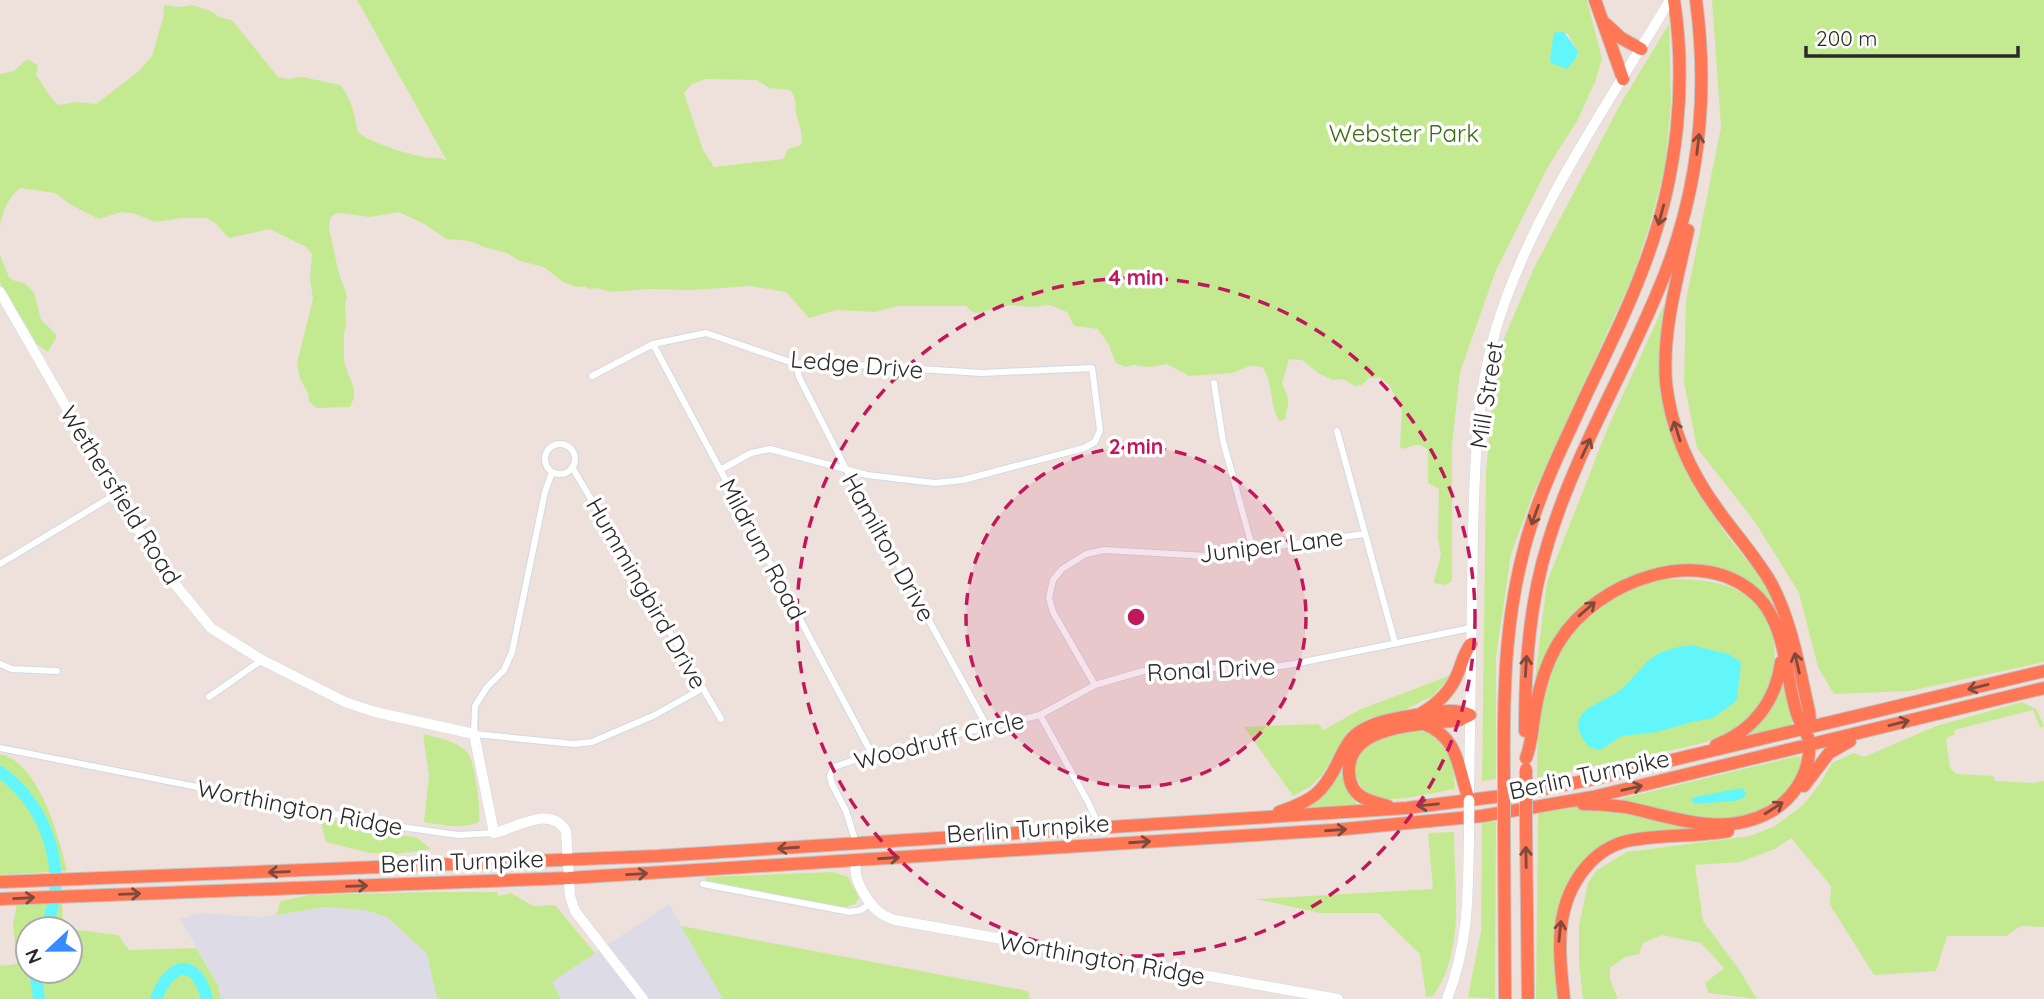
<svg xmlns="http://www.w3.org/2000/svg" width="2044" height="999" font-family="Quicksand,sans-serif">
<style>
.industrial{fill:#dddce6}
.green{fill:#c4ea91;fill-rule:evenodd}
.water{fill:#62f6fb}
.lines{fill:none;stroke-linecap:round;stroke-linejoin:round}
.river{stroke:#62f6fb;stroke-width:12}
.street-casing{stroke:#d0d9e5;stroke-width:8}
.secondary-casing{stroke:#d0d9e5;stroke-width:11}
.highway-casing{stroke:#c3c3c3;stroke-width:14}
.street{stroke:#fff;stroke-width:6}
.secondary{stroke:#fff;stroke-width:10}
.highway{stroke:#f75;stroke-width:12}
.secondary-bridge-casing{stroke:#d0d9e5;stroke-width:11;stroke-linecap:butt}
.highway-bridge-casing{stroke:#c3c3c3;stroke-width:14;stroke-linecap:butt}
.secondary-bridge{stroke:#fff;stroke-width:10}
.highway-bridge{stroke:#f75;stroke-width:12}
.oneway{stroke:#7f493b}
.ring{fill:none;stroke:#c2185b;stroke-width:3.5;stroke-dasharray:12 9}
.labels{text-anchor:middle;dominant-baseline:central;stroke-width:7;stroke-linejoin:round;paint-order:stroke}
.park-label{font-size:24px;fill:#3b6f12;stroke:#fff}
.street-label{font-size:24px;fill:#2a2a2a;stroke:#fff}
.centre{fill:#c2185b;stroke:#fff;stroke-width:3.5}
.ring-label{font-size:21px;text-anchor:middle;font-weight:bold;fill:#c2185b;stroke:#fff;stroke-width:7;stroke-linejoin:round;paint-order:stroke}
</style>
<rect width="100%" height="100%" fill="#eee1db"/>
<path class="industrial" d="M669,904L723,999H561L551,982Z
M324,907L365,910L387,917L427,954L437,999H221L218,985L180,919L200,913L261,917Z"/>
<path class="green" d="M357,0H1587L1602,59L1595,82L1577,121L1549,165L1496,270L1460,372L1452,445V581L1446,585L1434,583V581L1441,555L1438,538L1439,489L1428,483V450C1421,443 1413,444 1405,449L1400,447L1402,410L1389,385L1380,377L1369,378L1362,385L1355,386L1343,379L1333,380L1318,373L1302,360L1289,359L1282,384C1290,400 1289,401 1285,419L1280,421C1269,408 1274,382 1262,367L1250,366L1232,373L1189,376L1167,364L1148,367L1134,365L1125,367L1116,363L1109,345L1098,329L1074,326L1067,312L1050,305L1031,307L1011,305L978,313L973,312L966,306H898L875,312L837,310L809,318L786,292L750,286L693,290L650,289L611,292L598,288L589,289L585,286L577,287L563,282L544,267L520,261L507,253L484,247L470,241L446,239L426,225L399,212L370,217L338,213L333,215L330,219L329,228L339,274L347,296L345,305L346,325L344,334V362L354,389V398L350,407L317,408L309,402L308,393L300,379L297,363L313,299L310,279L312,254L306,247L270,229L229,238L215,223L206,218H183L155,222L136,214L121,212L99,219L71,205L55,193L20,188C9,196 1,214 0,227V74L14,71L27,59L38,65L36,75C44,85 48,97 59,105L77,102L96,104L139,71L152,56L163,18L164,5L178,7L192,5L211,11L219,17L232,20L278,77L288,79L302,77L340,85C350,96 356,116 357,131C366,142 416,157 431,158C439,158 440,157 447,161ZM1567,33L1578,51L1550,58L1552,48ZM706,79L757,80L769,88L790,90C798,99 794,106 797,117C800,127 803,134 801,145L788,149L783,159L714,167L703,150L684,93L692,84Z
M1712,0H2044V662L1909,691L1834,694L1818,667L1799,593L1755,522L1697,448L1684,382L1686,301L1721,127Z
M1669,24L1671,103L1665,166L1650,224L1633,276L1534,492L1511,554L1496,657V779L1482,781L1486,473L1493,388L1503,341L1534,268L1621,103Z
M0,255L9,277L15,281L24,283L34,292L41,320L56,334V338L48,352L37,344L0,283Z
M1671,290L1660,350V389L1668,427L1693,484L1728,537L1765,582L1774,607C1765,598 1755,583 1743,578C1679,549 1602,574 1561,629C1551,642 1546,662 1539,677L1535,679L1547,582L1609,425Z
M1664,579C1692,579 1723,579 1747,596C1787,622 1780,690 1748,720C1743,724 1736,728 1730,731C1708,745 1678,748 1653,754C1614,762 1576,770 1537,778C1537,747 1538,712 1547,681C1561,629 1612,588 1664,579Z
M1451,675L1433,696L1404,710L1369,718L1348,731L1322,775L1310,787L1293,796L1244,727L1318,724L1324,730L1359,710Z
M1783,685L1792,722L1791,725L1741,739Z
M2022,702L2036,709L2044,726L2040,728L2033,710L1954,730L1955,735L1948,737L1946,740L1950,768L1957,774L1993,776L1995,781L2033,783L2044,781V927L2021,926L2006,936H1947L1936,971L1874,975L1830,905L1831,886L1791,838L1775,849L1740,862L1695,865L1703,921L1738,968L1757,999L1709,993L1705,983L1724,968L1701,943L1662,935L1643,943L1639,954L1625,957L1610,968V979L1618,999H1583L1579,962V925L1588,883L1597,870L1627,852L1750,836L1775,826L1803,805L1819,785L1832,763L1854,753L1864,757L1936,726Z
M1424,729C1453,744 1453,759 1455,789C1436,792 1392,804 1375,797C1353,789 1348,759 1367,744C1380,734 1408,731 1424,729Z
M423,734C438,738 460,741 469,755C475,765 481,811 479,822C460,830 443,825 424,822L429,776Z
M0,754C39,762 59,837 67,871L0,875Z
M1797,756L1803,758C1801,773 1794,785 1782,795C1737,836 1668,812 1616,800Z
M1341,765L1345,766L1353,798L1358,805L1308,810L1304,808Z
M1575,808L1606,810L1699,828L1620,838L1570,885L1561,999H1536L1538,812Z
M320,817L417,838L431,849L396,854L370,853L326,842Z
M1482,822H1496L1495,999L1468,997L1481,931Z
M1454,832C1454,885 1466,951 1433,996L1426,997L1420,954L1378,913H1320L1256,899L1433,889L1428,833Z
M833,872L848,877L859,898L855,904L845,907L707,883L705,877Z
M431,892H497L498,896L511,893L533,906L555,905L595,953L552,982L561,999H437L427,954L387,917L365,910L324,907L276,915L281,901L309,895Z
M17,903H62L63,928L68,929H28V971H70V929L118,935L129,950L196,948L218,985L221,999H0V966L17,964L13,924Z
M681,926L1028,991L1030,999H723Z"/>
<path class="water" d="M1563,31L1578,51L1576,58L1567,69L1551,63L1550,58L1554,33Z
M1690,645L1728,654L1741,662L1737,699L1734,703L1713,718L1692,722L1657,732L1622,736L1600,750L1589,747C1558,710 1602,705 1622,689C1633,679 1641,666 1653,657C1663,650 1678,647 1690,645Z
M1742,788L1747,793L1743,798L1735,801L1695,804L1691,800L1694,797Z"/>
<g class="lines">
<path class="river" d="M0,772C48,806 70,874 45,929
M35,971L39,999
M156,999C170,962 196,956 207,999"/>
<g class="street-casing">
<path id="street" d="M653,344L872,754
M796,364L799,377L847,471L988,728
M592,376L653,344L706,333L796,364L809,362L982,373L1092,368L1100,430L1095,442L1084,448L963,480L935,483L867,475L770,449L751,453L720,470
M1214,383L1223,441L1253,550
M1337,431L1395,643
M545 459a15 15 0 1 1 30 0a15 15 0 1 1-30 0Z
M572,467L721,719
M552,472L545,492L512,652L504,670L487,687L475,706L474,734L574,744L592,742L655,715L703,688
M0,564L116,494
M0,664L12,669L57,671
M1095,685L1053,612L1049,598L1053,580L1062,569L1086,554L1104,550L1207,556L1364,534
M209,697L262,660
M1040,715L1088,802L1100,828
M0,748L395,826L458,835L494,833
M856,843L846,811L832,784L830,776L834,767L872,754L1040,715L1095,685L1143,671L1193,666L1246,671L1294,664L1471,628
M703,884L850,912L861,910L871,903"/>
</g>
<g class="secondary-casing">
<path id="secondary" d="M0,292L116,494L165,572L211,628L262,660L345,702L375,712L474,734L494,833C517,828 550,804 566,831L570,896L575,911L643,999
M1469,793C1470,706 1471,619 1473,532C1475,465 1476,398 1495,332C1529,216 1608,104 1670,0
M858,860C849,874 867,902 879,912C883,916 889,918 895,920L1338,999
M1447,999C1469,943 1468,894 1469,835"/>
</g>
<g class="highway-casing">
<path id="highway" d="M1595,0L1623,79
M1606,24L1621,38L1641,49
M1688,230C1677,281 1662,330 1666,383C1671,429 1690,472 1718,510C1735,534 1756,557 1771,583C1792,622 1799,668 1809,711L1810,721L1807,729
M1422,713C1437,704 1450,692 1457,675C1462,664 1463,654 1471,644
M1424,724C1459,737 1458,769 1469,800
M1525,731C1525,667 1529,604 1548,543C1575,453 1625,372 1660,286C1698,195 1709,97 1696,0
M1716,745C1753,731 1776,701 1781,662
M1526,758C1532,743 1532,728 1535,712C1539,687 1546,663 1559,642C1596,581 1704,540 1760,599C1787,629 1785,677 1797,714C1802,731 1811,731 1809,753C1807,777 1792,800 1770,812C1722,838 1673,817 1625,807C1611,805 1597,804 1583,804
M1504,773C1503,687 1505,604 1532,522C1546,478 1567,437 1586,395C1608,349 1631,303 1648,255C1677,174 1687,85 1674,0
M1804,786L1829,753L1850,741
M1388,806C1369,801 1351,798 1349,774C1345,723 1425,725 1459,720L1470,715
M1279,812C1311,801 1323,794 1338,762C1343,752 1347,742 1355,735C1373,720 1400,718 1422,714C1438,712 1455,708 1470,715
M1526,827L1528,999
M1504,830L1505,999
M0,882L658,856L1407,808L1517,794L1589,780L2044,671
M0,899L569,878L1334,830L1482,816L1593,797L2044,688
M1564,999C1559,952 1553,906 1586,867C1597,854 1611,845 1627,841C1660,834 1695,837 1728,831"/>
</g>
<use href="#street" class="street"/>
<use href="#secondary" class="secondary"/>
<use href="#highway" class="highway"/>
<g class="secondary-bridge-casing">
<path id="secondary-bridge" d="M1469,835V800"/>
</g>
<g class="highway-bridge-casing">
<path id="highway-bridge" d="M1526,769V827
M1504,773V830"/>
</g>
<use href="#secondary-bridge" class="secondary-bridge"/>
<use href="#highway-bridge" class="highway-bridge"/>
</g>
<defs><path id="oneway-shaft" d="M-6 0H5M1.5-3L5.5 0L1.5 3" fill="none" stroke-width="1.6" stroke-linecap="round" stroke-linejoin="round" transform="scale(1.75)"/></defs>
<g class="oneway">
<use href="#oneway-shaft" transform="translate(1698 144) rotate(-83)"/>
<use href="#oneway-shaft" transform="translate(1661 215) rotate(105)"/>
<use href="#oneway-shaft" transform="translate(1677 431) rotate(-108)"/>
<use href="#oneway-shaft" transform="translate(1586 448) rotate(-65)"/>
<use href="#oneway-shaft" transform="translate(1535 515) rotate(110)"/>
<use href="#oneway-shaft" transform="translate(1587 609) rotate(-41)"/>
<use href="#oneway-shaft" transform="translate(1797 663) rotate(-103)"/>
<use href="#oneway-shaft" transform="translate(1526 666) rotate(-87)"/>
<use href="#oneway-shaft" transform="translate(1978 687) rotate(166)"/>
<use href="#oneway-shaft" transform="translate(1899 723) rotate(-14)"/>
<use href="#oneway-shaft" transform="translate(1632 788) rotate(-13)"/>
<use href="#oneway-shaft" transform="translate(1428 805) rotate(174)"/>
<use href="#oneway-shaft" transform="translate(1774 808) rotate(-33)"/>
<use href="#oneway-shaft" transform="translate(1336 830) rotate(-4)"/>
<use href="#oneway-shaft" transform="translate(1140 842) rotate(-4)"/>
<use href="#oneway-shaft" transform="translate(788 848) rotate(176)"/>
<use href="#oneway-shaft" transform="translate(1526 857) rotate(-91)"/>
<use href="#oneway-shaft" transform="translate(889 858) rotate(-4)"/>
<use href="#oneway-shaft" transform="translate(279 872) rotate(178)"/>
<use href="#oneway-shaft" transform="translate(637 874) rotate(-3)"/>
<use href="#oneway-shaft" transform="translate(357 886) rotate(-2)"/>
<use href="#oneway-shaft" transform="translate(130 894) rotate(-2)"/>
<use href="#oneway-shaft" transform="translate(24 898) rotate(-3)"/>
<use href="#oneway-shaft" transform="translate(1560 931) rotate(-84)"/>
</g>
<circle cx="1136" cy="617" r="170" fill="#c2185b" fill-opacity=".12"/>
<g class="ring">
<circle cx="1136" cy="617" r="170"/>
<circle cx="1136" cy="617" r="339"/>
</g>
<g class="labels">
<g class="park-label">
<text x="1404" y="133">Webster Park</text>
</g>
<g class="street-label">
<text transform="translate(857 364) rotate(5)">Ledge Drive</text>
<text transform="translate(1486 395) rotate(-81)">Mill Street</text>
<text transform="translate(121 495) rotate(58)">Wethersfield Road</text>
<text transform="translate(1271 545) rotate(-7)">Juniper Lane</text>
<text transform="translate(889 547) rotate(61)">Hamilton Drive</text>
<text transform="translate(763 549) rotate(62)">Mildrum Road</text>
<text transform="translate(647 593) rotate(60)">Hummingbird Drive</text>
<text transform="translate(1211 669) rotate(-3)">Ronal Drive</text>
<text transform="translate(939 740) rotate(-14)">Woodruff Circle</text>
<text transform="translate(1589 774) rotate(-12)">Berlin Turnpike</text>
<text transform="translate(300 807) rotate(11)">Worthington Ridge</text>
<text transform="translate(1028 828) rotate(-4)">Berlin Turnpike</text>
<text transform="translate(462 861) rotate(-2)">Berlin Turnpike</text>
<text transform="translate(1102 958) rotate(10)">Worthington Ridge</text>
</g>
</g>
<circle cx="1136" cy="617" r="10" class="centre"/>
<g class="ring-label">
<text x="1136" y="285">4 min</text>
<text x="1136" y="454">2 min</text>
</g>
<g transform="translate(49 950) rotate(248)"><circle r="33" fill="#ffffff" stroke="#aaaaaa" stroke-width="2"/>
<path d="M0-5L12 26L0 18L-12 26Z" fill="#378aff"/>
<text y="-10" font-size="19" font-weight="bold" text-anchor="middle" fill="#2a2a2a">N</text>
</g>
<path d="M1806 46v10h212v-10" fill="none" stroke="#2a2a2a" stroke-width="3.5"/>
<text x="1816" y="46" font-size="21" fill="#2a2a2a" stroke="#ffffff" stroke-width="5" paint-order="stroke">200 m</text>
</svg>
